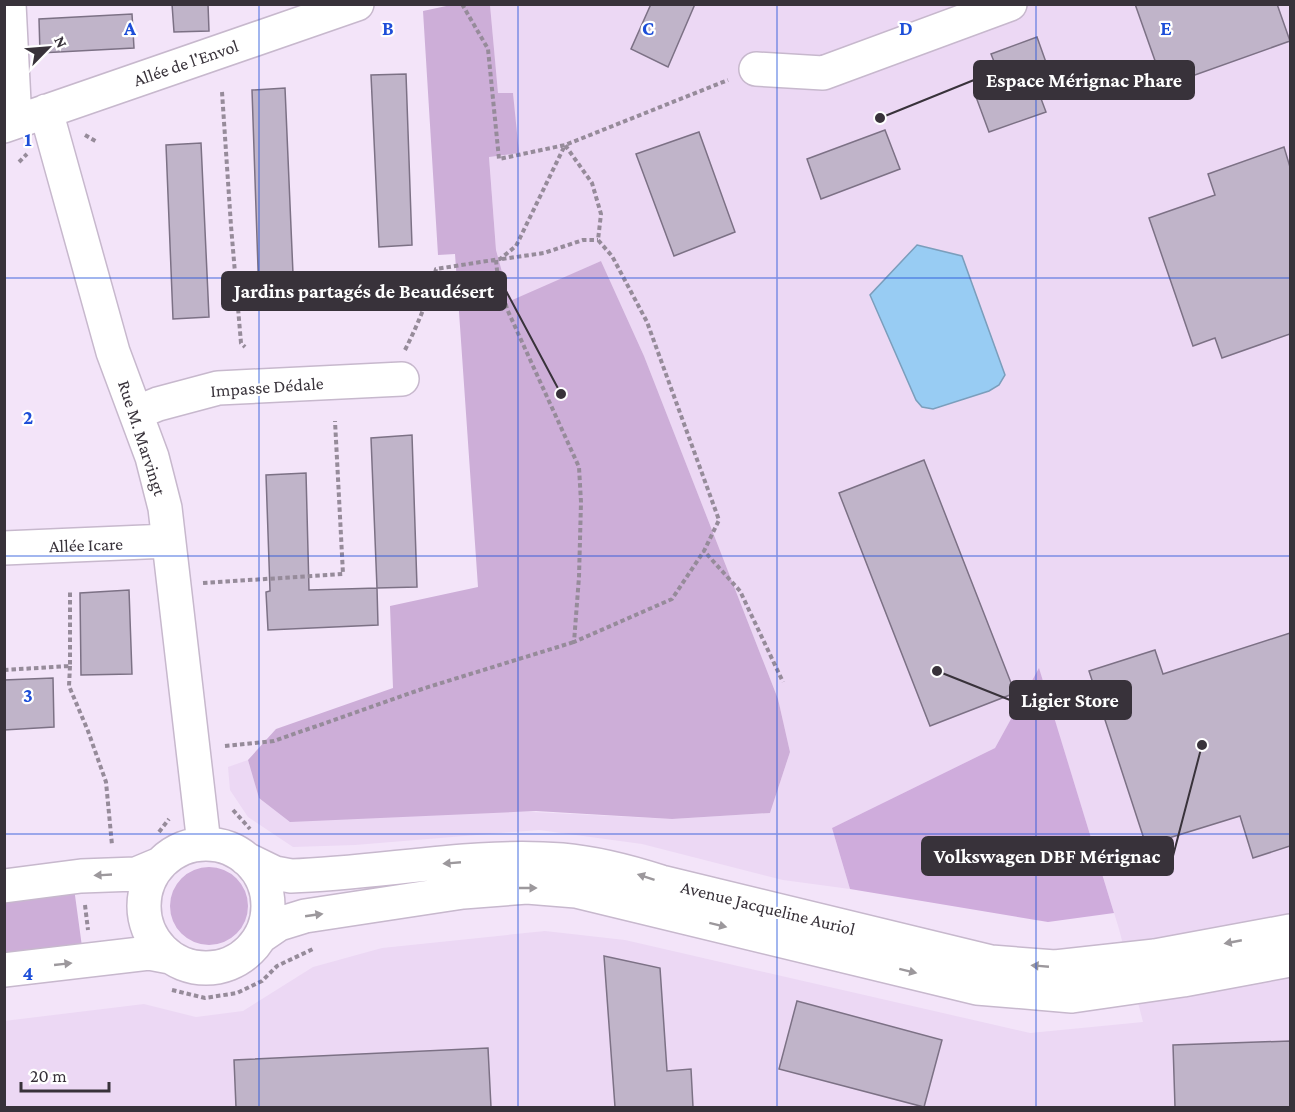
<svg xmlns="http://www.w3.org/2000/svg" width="1295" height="1112" font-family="'Crimson Pro',serif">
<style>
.built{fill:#ecd8f4}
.green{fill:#cdaed8}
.forest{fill:#cfacdc}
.water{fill:#98ccf3;stroke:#7b9ebc;stroke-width:1.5}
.building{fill:#c0b4c9;stroke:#7c7185;stroke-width:1.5}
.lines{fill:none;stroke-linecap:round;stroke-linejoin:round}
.minor-casing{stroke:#c7b8cd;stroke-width:36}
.path{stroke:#968b9a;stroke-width:4;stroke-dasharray:4.5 3;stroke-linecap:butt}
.minor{stroke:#fff;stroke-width:33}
.oneway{fill:#9c989c}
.grid{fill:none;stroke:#1d4ed8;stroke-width:1.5;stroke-opacity:0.55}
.labels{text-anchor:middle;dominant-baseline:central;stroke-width:4.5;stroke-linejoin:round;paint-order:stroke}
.street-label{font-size:18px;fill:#38323a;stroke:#fff}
.grid-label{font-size:20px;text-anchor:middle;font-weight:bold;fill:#1d4ed8;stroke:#fff;stroke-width:4.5;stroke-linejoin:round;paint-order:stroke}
.leader{fill:none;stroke:#38323a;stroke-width:2}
.callout-dot{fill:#38323a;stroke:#fff;stroke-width:2}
.callout{fill:#38323a;stroke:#38323a;stroke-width:2}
.callout-label{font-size:20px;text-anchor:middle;font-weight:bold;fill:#fff}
</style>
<rect width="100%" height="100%" fill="#f3e4f9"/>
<path class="built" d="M490,5H1290V1107H5L4,1021L144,1004L196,1017L243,1011L313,967L382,948L545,931L625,940L1030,1033L1143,1022L1119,929L1039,669L995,748L832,828L850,889L783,880L642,844L539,830L355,845L293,847L248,817L230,790L228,767L248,760L259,798L672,819L770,813L790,752L778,699L644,356L601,261L510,302L496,250L489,156L518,153L513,93L498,94Z"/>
<path class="green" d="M451,5H490L498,93H513L519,153L489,157L496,250L510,301L601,261L644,356L778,699L790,752L770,813L672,819L536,811L290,822L259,798L248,760L276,729L393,688L390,606L478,587L455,254L438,255L423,11Z
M170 906a39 39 0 1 1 78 0a39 39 0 1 1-78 0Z
M74,888L83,954L5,962L4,896Z"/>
<path class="forest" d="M1039,668L1114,913L1048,922L850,889L832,828L995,748Z"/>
<path class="water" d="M917,245L962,256L1005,375L999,385L989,391L933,409L922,407L916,400L870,295Z"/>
<path class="building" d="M172,4H208L209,31L174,32Z
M651,4H695L668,67L631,49Z
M1135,4H1277L1290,41L1164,86Z
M132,14L134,48L40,53L39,19Z
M1037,37L1053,82L1037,88L1046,112L989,132L976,97L978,78L995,64L991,54Z
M406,74L412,245L379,247L371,75Z
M285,88L294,297L259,298L252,90Z
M885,130L900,169L821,199L807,159Z
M699,132L735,232L674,256L636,154Z
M201,143L209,317L173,319L166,145Z
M1284,147L1290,167V334L1222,358L1215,338L1193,346L1149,218L1215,195L1208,174Z
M412,435L417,587L377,588L371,438Z
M924,460L1015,693L930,726L839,493Z
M306,473L309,590L377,588L378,625L268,630L266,592L270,591L266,475Z
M129,590L132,674L81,675L80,593Z
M1290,633V846L1253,858L1240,816L1146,845L1089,671L1155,650L1163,674Z
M53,678L54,727L4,730V680Z
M604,956L660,968L667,1071L691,1069L693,1107H615Z
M797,1001L942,1040L924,1107L779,1069Z
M1290,1041V1107H1175L1173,1045Z
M488,1048L491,1107H236L234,1060Z"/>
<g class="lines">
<g class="minor-casing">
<path id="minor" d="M9,4L15,122
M756,69L823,73L1010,4
M46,111L113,352L152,457L165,508L204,844
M4,126L357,4
M136,413L158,404L218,388L402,379
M4,548L168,541
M144 906a62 62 0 1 1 124 0a62 62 0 1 1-124 0Z
M246,859L275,873L291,876C382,873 472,853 562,860C596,863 630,872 661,882L991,962L1055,967L1155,956L1290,931
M4,886L81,876L136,874L160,864
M260,937L279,924L305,916L463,892L527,887L576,891L977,988L1072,996L1183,980L1290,960
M4,970L149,953L170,957"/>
</g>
<path class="path" d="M462,4L488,49L499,159L565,145L728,80
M222,92L231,226L241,343L245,347
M85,135L97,142
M19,162L27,154
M502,259L544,253L583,240H598
M496,260L497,270L507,309L579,467L581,502L579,577L574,642L672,599L704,551
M405,350C418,324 429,298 436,269L500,259L516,246L565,145L592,183L601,214L598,240L612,256L647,322L719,520L704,551L740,591L783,682
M203,583L343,574L335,421
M70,666L69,686L88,731L106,782L112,845
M4,670L70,666V590
M225,746L274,741L425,688L574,642
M233,810L250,829
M159,832L169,819
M85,905L88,930
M172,990L205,998L237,993L262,981L277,966L313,949"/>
<use href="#minor" class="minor"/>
</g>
<defs><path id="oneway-solid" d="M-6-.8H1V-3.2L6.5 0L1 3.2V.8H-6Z" transform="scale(1.5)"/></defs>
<g class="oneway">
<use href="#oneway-solid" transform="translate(452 863) rotate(175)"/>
<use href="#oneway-solid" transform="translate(103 875) rotate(177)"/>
<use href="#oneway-solid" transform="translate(646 877) rotate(-162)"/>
<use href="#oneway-solid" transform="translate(528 888)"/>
<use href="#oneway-solid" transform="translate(314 915) rotate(-8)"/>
<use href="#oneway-solid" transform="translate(718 925) rotate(14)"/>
<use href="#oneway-solid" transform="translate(1233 942) rotate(169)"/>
<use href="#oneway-solid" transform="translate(63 964) rotate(-6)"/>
<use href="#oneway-solid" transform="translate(1040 966) rotate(-175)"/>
<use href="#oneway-solid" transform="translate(908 971) rotate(14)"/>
</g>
<path class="grid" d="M259,4V1108M518,4V1108M777,4V1108M1036,4V1108M4,278H1290M4,556H1290M4,834H1290"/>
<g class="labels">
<g class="street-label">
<text transform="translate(186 63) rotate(-19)">Allée de l'Envol</text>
<text transform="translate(267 387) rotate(-4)">Impasse Dédale</text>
<text transform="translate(142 438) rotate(72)">Rue M. Marvingt</text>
<text transform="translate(86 545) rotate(-2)">Allée Icare</text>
<text transform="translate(768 908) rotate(14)">Avenue Jacqueline Auriol</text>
</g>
</g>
<g class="grid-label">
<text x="130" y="35">A</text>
<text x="388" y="35">B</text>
<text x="648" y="35">C</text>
<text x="906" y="35">D</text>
<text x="1166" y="35">E</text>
<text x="28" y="146">1</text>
<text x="28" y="424">2</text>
<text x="28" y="702">3</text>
<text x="28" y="980">4</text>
</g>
<path class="leader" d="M880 118L974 80M561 394L506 291M937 671L1010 700M1202 745L1173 856"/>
<g class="callout-dot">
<circle cx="880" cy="118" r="6"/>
<circle cx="561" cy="394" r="6"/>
<circle cx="937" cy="671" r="6"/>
<circle cx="1202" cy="745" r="6"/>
</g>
<g class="callout">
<rect x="974" y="61" width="220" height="38" rx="6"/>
<rect x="222" y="272" width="284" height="38" rx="6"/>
<rect x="1010" y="681" width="121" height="38" rx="6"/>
<rect x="922" y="837" width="251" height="38" rx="6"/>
</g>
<g class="callout-label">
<text x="1084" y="87">Espace Mérignac Phare</text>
<text x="364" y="298">Jardins partagés de Beaudésert</text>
<text x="1070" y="707">Ligier Store</text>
<text x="1047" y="863">Volkswagen DBF Mérignac</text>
</g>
<rect width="1295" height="1112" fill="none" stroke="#38323a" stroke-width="12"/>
<g transform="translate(48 48) rotate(65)" stroke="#ffffff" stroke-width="4.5" paint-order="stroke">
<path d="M0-4.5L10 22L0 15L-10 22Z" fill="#38323a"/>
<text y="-9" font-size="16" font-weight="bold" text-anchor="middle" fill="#38323a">N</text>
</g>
<path d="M21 1082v9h88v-9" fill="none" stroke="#38323a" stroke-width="3"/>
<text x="30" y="1082" font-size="18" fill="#38323a" stroke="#ffffff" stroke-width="4.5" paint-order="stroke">20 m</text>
</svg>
